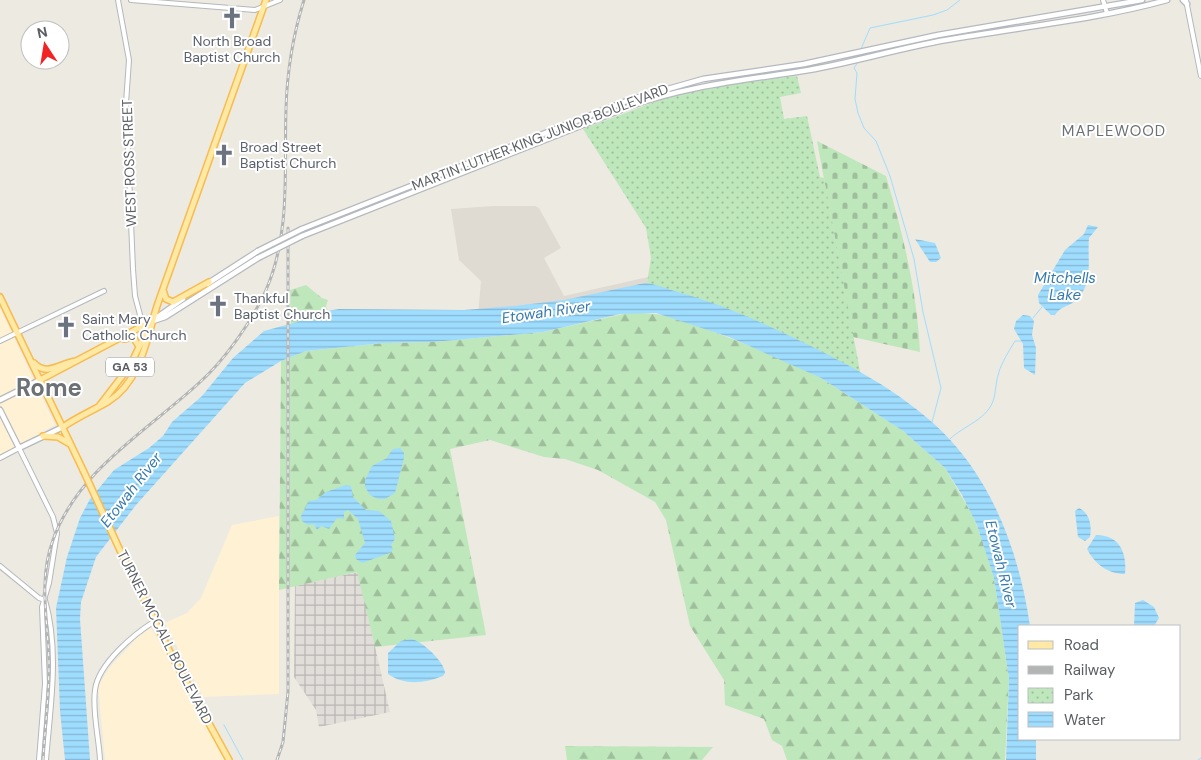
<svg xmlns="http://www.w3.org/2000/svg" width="1201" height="760" font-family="'DM Sans',sans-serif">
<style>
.commercial{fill:#fff2d4}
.industrial{fill:url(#industrial-grid)}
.education{fill:#e0dbd2}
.forest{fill:url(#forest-firs)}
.cemetery{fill:url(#cemetery-stones)}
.park{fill:url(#park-dots)}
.water{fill:url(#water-rules)}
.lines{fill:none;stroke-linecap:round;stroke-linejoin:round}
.stream{stroke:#9fddff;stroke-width:1}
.tertiary-casing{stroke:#b4b8bc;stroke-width:6}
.secondary-casing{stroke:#b5b9bf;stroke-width:7}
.primary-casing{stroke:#f8bb50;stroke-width:8}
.tertiary{stroke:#fff;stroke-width:4}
.secondary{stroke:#fff;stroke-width:4.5}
.primary{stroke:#ffe9a4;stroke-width:5}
.rail-casing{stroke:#b3b4b4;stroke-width:3}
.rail{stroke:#fff;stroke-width:1;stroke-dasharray:4;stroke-linecap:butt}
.secondary-bridge-casing{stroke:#b5b9bf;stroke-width:7;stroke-linecap:butt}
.primary-bridge-casing{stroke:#f8bb50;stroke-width:8;stroke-linecap:butt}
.secondary-bridge{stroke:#fff;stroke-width:4.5}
.primary-bridge{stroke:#ffe9a4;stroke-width:5}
.labels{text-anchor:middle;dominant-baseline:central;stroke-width:4;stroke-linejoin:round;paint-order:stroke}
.shield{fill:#fff;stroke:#8c8e92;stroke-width:1}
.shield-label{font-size:12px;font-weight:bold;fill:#5a5e63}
.worship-label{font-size:14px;fill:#5b616d;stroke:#fff;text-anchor:start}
.street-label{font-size:14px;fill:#5a5e63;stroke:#fff}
.neighbourhood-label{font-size:15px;letter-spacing:1px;fill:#6b7175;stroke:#fff}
.water-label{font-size:15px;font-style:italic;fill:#367aad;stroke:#fff}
.town-label{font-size:24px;font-weight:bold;fill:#6b7175;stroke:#fff}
</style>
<defs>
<pattern id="industrial-grid" width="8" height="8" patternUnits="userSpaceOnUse" patternTransform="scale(1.25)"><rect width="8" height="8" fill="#e1ddd9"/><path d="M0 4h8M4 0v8" fill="none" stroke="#b9b6b4"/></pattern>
<pattern id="forest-firs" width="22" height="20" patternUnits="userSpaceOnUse" patternTransform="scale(1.25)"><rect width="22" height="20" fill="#bfe7bc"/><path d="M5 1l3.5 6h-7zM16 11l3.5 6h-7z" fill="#9ebe9c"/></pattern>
<pattern id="cemetery-stones" width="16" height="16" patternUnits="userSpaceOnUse" patternTransform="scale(1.25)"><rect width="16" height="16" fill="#bfe7bc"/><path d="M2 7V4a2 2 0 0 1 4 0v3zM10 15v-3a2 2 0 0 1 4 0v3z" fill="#9ebe9c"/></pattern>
<pattern id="park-dots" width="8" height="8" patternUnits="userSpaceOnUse" patternTransform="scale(1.25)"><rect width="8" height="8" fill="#bfe7bc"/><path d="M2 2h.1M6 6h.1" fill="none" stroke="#9ebe9c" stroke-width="1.8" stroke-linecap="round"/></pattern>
<pattern id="water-rules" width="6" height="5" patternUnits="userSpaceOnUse" patternTransform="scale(1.25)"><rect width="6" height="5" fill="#9fddff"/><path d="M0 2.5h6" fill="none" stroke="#85b6d2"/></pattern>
</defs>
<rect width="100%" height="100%" fill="#edeae1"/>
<path class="commercial" d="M0,308L55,425L0,455Z
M279,516V694L203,697L165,623L187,613L201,598L232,525Z
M151,628L198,706L227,760H105L98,686L110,667L138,637Z"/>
<path class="industrial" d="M358,572L390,712L319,727L316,710L294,677L295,586Z"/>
<path class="education" d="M493,206H535L539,208L561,248L544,258L564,296L648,277L646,289L477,328L481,281L459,260L451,209Z"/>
<path class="forest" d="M306,285L322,298L328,300L326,306L329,313L291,325L290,290Z
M632,312L665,315L704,328L778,357L821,378L903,431L945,468L972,514L981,536L994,578L1009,679L1005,760H787L782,746L772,740L764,719L725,705L724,680L690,626L666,520L655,502L598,470L565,459L544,457L490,440L450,449L486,635L375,647L357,572L279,590L281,361L306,351L383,343L433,342L543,332Z
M565,746L713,747L702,760H567Z"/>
<path class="cemetery" d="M817,141L886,176C903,234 917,291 920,352L853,337Z"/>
<path class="park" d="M797,76L801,93L780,97L784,119L807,116L820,177L824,178L862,382L646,289L651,258L646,228L583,129L668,97L731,84Z"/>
<path class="water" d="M1088,225L1098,227L1089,238C1087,260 1094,282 1077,299C1070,307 1061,305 1055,315H1051L1039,303L1038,295L1065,250L1084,234Z
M915,239L935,243L941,258L936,262H930Z
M645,283C657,284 666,289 678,292C717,303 753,318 790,336C840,360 890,385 932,422C991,474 1019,551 1030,626H1020V739H1036V760H1006L1009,679L994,578L977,525L962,495L945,468L903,431L821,378L729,337L656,313L620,314L543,332L433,342L383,343L306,351L281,361L245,383L136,505L96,557L81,602L80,619L90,760H65L60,711L56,608L67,557L80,518L90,499L114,470L149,448L163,436L172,422L202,396L233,358L264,331L297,322L320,312L339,309L464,310L514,306L564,300Z
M1023,315L1030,316L1034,321L1032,335L1036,348L1035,375L1024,368L1023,344L1014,329L1016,321Z
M400,448L404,453V458L395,493L385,499H378L370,495L365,487V480L372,466L387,458L393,449Z
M346,485L351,486L353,497L366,510L379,511L391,521L395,539L391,545L393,549L390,553L362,563L356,559L355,555L365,543L358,519L348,510L344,512V519L337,518L329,529L321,526L317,530L314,524L308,525L302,521L301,516L309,501L316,500L326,492Z
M1079,508C1090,513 1092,526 1090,537L1085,541L1078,537L1075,511Z
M1096,535C1120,535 1127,553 1125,574C1108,574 1095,564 1087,549Z
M1143,600L1154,607L1159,618L1154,626H1134L1135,603Z
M411,639C421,640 445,662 445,673L443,676C425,683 405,686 388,674V653L401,641Z"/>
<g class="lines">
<path class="stream" d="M861,49L870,28L933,15L947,10L960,0
M858,62L854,68L857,73L855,99L858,113L864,128L876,141L890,176L914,259L923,312L941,388L932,422
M1033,318L1042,307
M950,439C963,426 989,419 994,398C996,390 996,380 999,372C1001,364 1010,349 1015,341H1021
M224,725L243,760
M1198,760L1201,758"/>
<g class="tertiary-casing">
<path id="tertiary" d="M118,0L129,60L126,103L133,269L135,296L143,326
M131,0L255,10L280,0
M1103,0L1107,13
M1186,0L1201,76
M0,341L104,291
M0,458L19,448L53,517L57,533L49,583L42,607L45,684L39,760
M0,566L39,598L45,600
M45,600C60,651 50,709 46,760
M100,760C99,738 92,712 95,690C98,664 134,634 155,621"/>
</g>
<g class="secondary-casing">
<path id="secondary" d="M1183,0L1187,4
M302,229L629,100L703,79L804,64L938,35L1142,0
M302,236L631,106C689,85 748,80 809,70C855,62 900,48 946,40C1019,27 1095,20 1167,0
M207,284L258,251
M153,320L183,299
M153,321L165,317L258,258
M0,400L40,380
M0,410L19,448L63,427"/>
</g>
<g class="primary-casing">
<path id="primary" d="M163,290L166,299L173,302L209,282
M0,297L83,470
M124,339L133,337L138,345
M34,363C47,377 60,363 76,361
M40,380L152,321
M100,405L130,366L150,324
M63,427C77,417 94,410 109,401C142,380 147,336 158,303L266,0
M43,436L58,437L70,444
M124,559L173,658L229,760"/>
</g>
<use href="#tertiary" class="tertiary"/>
<use href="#secondary" class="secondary"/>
<use href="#primary" class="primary"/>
<g class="rail-casing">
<path id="rail" d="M43,760C45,728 49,695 49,662C48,621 38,580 53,540C78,470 147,431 199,383C225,360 252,321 266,290C291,233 284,169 286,109C287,72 293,35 304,0
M277,760L283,742L288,692V228"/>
</g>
<use href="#rail" class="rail"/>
<g class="secondary-bridge-casing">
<path id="secondary-bridge" d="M258,251L302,229
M258,258L302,236"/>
</g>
<g class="primary-bridge-casing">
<path id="primary-bridge" d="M83,470L124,559"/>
</g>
<use href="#secondary-bridge" class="secondary-bridge"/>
<use href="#primary-bridge" class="primary-bridge"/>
</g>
<defs>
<g id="church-bare" transform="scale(1.725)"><path d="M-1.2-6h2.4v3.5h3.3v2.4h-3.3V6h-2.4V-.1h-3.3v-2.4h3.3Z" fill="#6b7280" stroke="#fff" stroke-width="2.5" paint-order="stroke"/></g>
</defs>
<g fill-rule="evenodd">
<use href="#church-bare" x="232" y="18"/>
<use href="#church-bare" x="224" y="155"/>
<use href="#church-bare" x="218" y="306"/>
<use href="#church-bare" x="66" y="327"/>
</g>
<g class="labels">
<rect class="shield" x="106" y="357.5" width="48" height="19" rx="4"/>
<g class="shield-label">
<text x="130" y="367">GA 53</text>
</g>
<g class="worship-label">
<text x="232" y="41" text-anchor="middle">North Broad<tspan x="232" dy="16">Baptist Church</tspan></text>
<text x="240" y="147">Broad Street<tspan x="240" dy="16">Baptist Church</tspan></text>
<text x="234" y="298">Thankful<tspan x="234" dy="16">Baptist Church</tspan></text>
<text x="82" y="319">Saint Mary<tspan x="82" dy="16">Catholic Church</tspan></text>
</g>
<g class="street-label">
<text transform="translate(540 137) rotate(-21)">MARTIN LUTHER KING JUNIOR BOULEVARD</text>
<text transform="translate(129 163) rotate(-92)">WEST ROSS STREET</text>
<text transform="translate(165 637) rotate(63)">TURNER MCCALL BOULEVARD</text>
</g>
<g class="neighbourhood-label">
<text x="1114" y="131">MAPLEWOOD</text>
</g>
<g class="water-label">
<text x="1065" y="278">Mitchells<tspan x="1065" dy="17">Lake</tspan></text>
<text transform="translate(546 312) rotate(-8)">Etowah River</text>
<text transform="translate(131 490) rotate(-52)">Etowah River</text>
<text transform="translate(1001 564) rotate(76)">Etowah River</text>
</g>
<g class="town-label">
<text x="49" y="387">Rome</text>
</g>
</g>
<rect x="1018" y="625" width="162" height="115" fill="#ffffff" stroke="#bdbfc1"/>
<rect x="1028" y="641" width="25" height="8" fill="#ffe9a4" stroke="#bdbfc1"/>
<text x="1064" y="650" font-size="15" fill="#5a5e63">Road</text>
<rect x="1028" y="666" width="25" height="8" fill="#b3b4b4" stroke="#bdbfc1"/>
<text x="1064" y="675" font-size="15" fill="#5a5e63">Railway</text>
<rect x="1028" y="688" width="25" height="15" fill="url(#park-dots)" stroke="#bdbfc1"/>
<text x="1064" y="700" font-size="15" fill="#5a5e63">Park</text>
<rect x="1028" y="712" width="25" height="15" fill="url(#water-rules)" stroke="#bdbfc1"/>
<text x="1064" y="725" font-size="15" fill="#5a5e63">Water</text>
<g transform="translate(45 45) rotate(348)"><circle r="24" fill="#ffffff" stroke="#bdbfc1"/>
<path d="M0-4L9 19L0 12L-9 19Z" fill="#f12324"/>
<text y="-8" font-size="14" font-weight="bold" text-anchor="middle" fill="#5a5e63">N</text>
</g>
</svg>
